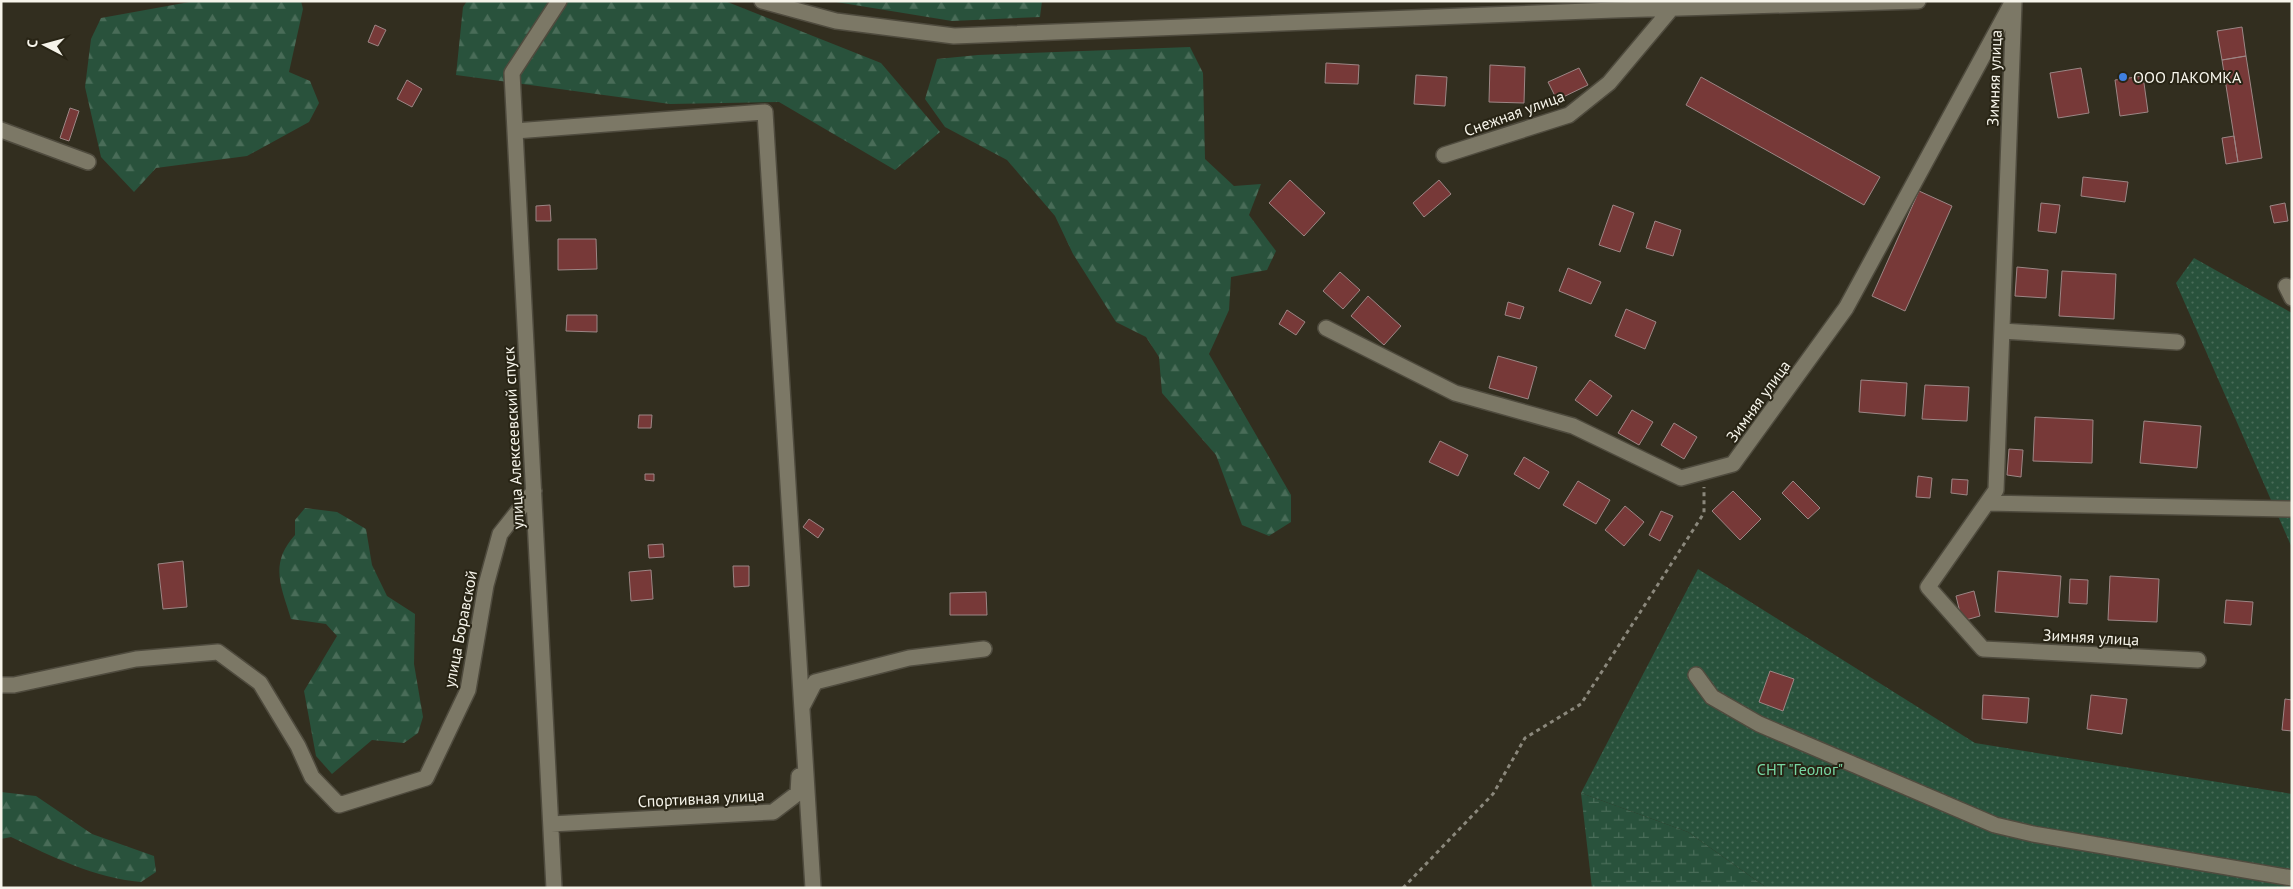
<svg xmlns="http://www.w3.org/2000/svg" width="2293" height="889" font-family="'PT Sans',sans-serif">
<style>
.forest{fill:url(#forest-firs)}
.wetland{fill:url(#wetland-marsh)}
.garden{fill:url(#garden-dots)}
.building{fill:#773938;stroke:#9c8685}
.lines{fill:none;stroke-linecap:round;stroke-linejoin:round}
.minor-casing{stroke:#4f4b3e;stroke-width:18}
.path{stroke:#8b887c;stroke-width:3;stroke-dasharray:4 4;stroke-linecap:butt}
.minor{stroke:#7c7866;stroke-width:15}
.shop-dot{fill:#3f7fe0;stroke:#282415;stroke-width:2}
.labels{text-anchor:middle;dominant-baseline:central;stroke-width:4;stroke-linejoin:round;paint-order:stroke}
.poi-label{font-size:16px;fill:#f6f4ea;stroke:#282415;text-anchor:start}
.street-label{font-size:16px;fill:#f6f4ea;stroke:#282415}
.park-label{font-size:16px;fill:#77d6a2;stroke:#282415}
</style>
<defs>
<pattern id="forest-firs" width="22" height="20" patternUnits="userSpaceOnUse" patternTransform="scale(1.25)"><rect width="22" height="20" fill="#29523c"/><path d="M5 1l3.5 6h-7zM16 11l3.5 6h-7z" fill="#496c58"/></pattern>
<pattern id="wetland-marsh" width="20" height="14" patternUnits="userSpaceOnUse" patternTransform="scale(1.25)"><rect width="20" height="14" fill="#29523c"/><path d="M1 5h8M5 5V1M11 12h8M15 12V8" fill="none" stroke="#496c58"/></pattern>
<pattern id="garden-dots" width="8" height="8" patternUnits="userSpaceOnUse" patternTransform="scale(1.25)"><rect width="8" height="8" fill="#29523c"/><path d="M2 2h.1M6 6h.1" fill="none" stroke="#496c58" stroke-width="1.8" stroke-linecap="round"/></pattern>
</defs>
<rect width="100%" height="100%" fill="#322e1f"/>
<path class="forest" d="M195,1H301L303,9L289,72L310,81L319,103L309,122L247,156L156,168L134,192L101,157L85,87L91,39L101,18Z
M467,1H725L881,63L940,132L895,170L779,102L670,104L456,75L463,7Z
M830,1H1042L1040,17L952,21Z
M1190,47L1203,73L1205,159L1234,186L1261,184L1249,215L1276,251L1267,270L1231,277L1229,310L1209,354L1291,495V522L1269,536L1242,525L1216,455L1162,393L1159,357L1146,337L1116,322L1073,254L1055,216L1007,160L945,127L925,99L937,59L978,55Z
M305,508L337,512L366,529L372,565L387,596L415,614L414,664L423,717L418,733L404,743L372,740L332,774L316,756L304,691L337,636L326,624L291,619C281,586 269,564 295,535V520Z
M1,792L36,796L92,834L154,856L156,872L141,882C94,878 53,857 11,837L1,839Z"/>
<path class="wetland" d="M1581,793L1688,832L1767,888H1592Z"/>
<path class="garden" d="M2194,258L2292,313V548L2176,283Z
M1698,569L1975,743L2292,794V888H1767L1688,832L1581,793Z"/>
<path class="building" d="M375,25L386,30L378,46L368,42Z
M2242,27L2246,56L2222,60L2217,31Z
M2246,56L2262,158L2238,162L2222,60Z
M1326,63L1359,65L1358,84L1325,83Z
M1490,65L1525,67L1524,103L1489,102Z
M1579,68L1588,85L1557,100L1548,82Z
M2081,68L2089,113L2058,118L2050,73Z
M1416,75L1447,77L1445,106L1414,104Z
M2143,76L2148,112L2120,116L2115,80Z
M1701,77L1880,177L1864,205L1686,105Z
M407,80L422,89L412,107L397,99Z
M70,108L79,111L69,141L60,138Z
M2234,136L2238,162L2226,164L2222,138Z
M2083,177L2128,182L2125,202L2081,196Z
M1290,180L1325,213L1304,236L1269,203Z
M1439,180L1451,194L1424,217L1413,203Z
M1919,191L1952,206L1905,311L1872,296Z
M2041,203L2060,205L2056,233L2038,231Z
M2285,203L2288,221L2274,223L2270,206Z
M550,205L551,221H536V206Z
M1613,205L1634,213L1620,252L1599,245Z
M1655,221L1681,230L1673,256L1646,248Z
M558,239H596L597,269L558,270Z
M2017,267L2048,270L2046,298L2015,296Z
M1568,268L1601,282L1591,304L1559,291Z
M2062,271L2116,274L2114,319L2059,316Z
M1340,272L1360,290L1343,309L1323,291Z
M1368,296L1401,326L1384,345L1351,316Z
M1508,302L1524,307L1520,319L1505,315Z
M1626,309L1656,322L1645,349L1615,336Z
M1287,310L1305,322L1296,335L1279,324Z
M567,315H597V332L566,331Z
M1498,356L1537,367L1528,399L1489,388Z
M1590,380L1612,396L1597,416L1575,400Z
M1861,380L1907,383L1905,416L1859,412Z
M1925,385L1969,387L1967,421L1922,419Z
M1632,410L1653,422L1639,445L1618,433Z
M639,415H652L651,428H638Z
M2035,417L2093,420L2092,463L2033,461Z
M2144,421L2201,426L2197,468L2140,463Z
M1674,423L1697,437L1684,459L1661,445Z
M1440,441L1468,455L1458,476L1429,462Z
M2009,449L2023,450L2021,477L2007,475Z
M1524,457L1549,472L1539,489L1514,474Z
M645,474H654V481L645,480Z
M1918,476L1932,478L1930,498L1916,497Z
M1952,479L1968,480L1967,495L1951,493Z
M1578,481L1610,500L1596,524L1563,505Z
M1793,481L1820,508L1808,519L1782,493Z
M1733,491L1761,519L1740,540L1712,511Z
M1625,506L1644,522L1624,546L1605,530Z
M1661,511L1673,516L1660,541L1649,535Z
M809,519L824,529L818,538L803,527Z
M663,544L664,557L649,558L648,545Z
M183,561L187,607L163,609L158,564Z
M733,566H749V586L734,587Z
M651,570L653,599L631,601L629,572Z
M1998,571L2061,576L2058,617L1995,612Z
M2110,576L2159,579L2157,622L2108,620Z
M2070,579L2088,580L2087,604L2069,603Z
M1974,591L1980,616L1962,621L1956,596Z
M986,592L987,615H950V593Z
M2226,600L2253,602L2251,625L2224,623Z
M1770,671L1794,679L1783,711L1759,702Z
M1983,695L2029,698L2027,723L1982,719Z
M2091,695L2127,699L2122,734L2087,729Z
M2285,699L2292,700V731L2282,730Z"/>
<g class="lines">
<g class="minor-casing">
<path id="minor" d="M762,1L836,21L954,36L1614,10L1918,1
M2014,3L1996,490L1928,587L1983,649L2198,660
M1,130L88,162
M515,131L765,112L813,888
M1444,155L1569,115L1609,83L1672,8
M2292,289L2286,286L2292,298
M1326,328L1455,393L1573,426L1681,478L1733,464L1846,308L2013,1
M2002,331L2177,342
M1987,503L2292,509
M1696,675L1712,697L1759,724L1995,825L2033,834L2292,878
M1,685H14L136,659L218,652L260,683L298,746L312,777L339,805L426,778L468,690L486,585L500,534L534,491
M802,707L815,682L909,658L984,649
M551,824L773,812L798,793L799,776
M554,888L512,73L559,1"/>
</g>
<path class="path" d="M1403,888L1493,794L1525,738L1581,704L1704,513V487"/>
<use href="#minor" class="minor"/>
</g>
<circle class="shop-dot" cx="2123" cy="77" r="5"/>
<g class="labels">
<g class="poi-label">
<text x="2133" y="77">ООО ЛАКОМКА</text>
</g>
<g class="street-label">
<text transform="translate(1994 78) rotate(-88)">Зимняя улица</text>
<text transform="translate(1514 113) rotate(-20)">Снежная улица</text>
<text transform="translate(1758 401) rotate(-54)">Зимняя улица</text>
<text transform="translate(513 438) rotate(-93)">улица Алексеевский спуск</text>
<text transform="translate(460 629) rotate(-79)">улица Боравской</text>
<text transform="translate(2091 637) rotate(3)">Зимняя улица</text>
<text transform="translate(701 798) rotate(-3)">Спортивная улица</text>
</g>
<g class="park-label">
<text x="1800" y="769">СНТ "Геолог"</text>
</g>
</g>
<rect width="2293" height="889" fill="none" stroke="#f6f4ea" stroke-width="5"/>
<g transform="translate(45 45) rotate(276)" stroke="#282415" stroke-width="4" paint-order="stroke">
<path d="M0-4L9 19L0 12L-9 19Z" fill="#f6f4ea"/>
<text y="-8" font-size="14" font-weight="bold" text-anchor="middle" fill="#f6f4ea">С</text>
</g>
</svg>
